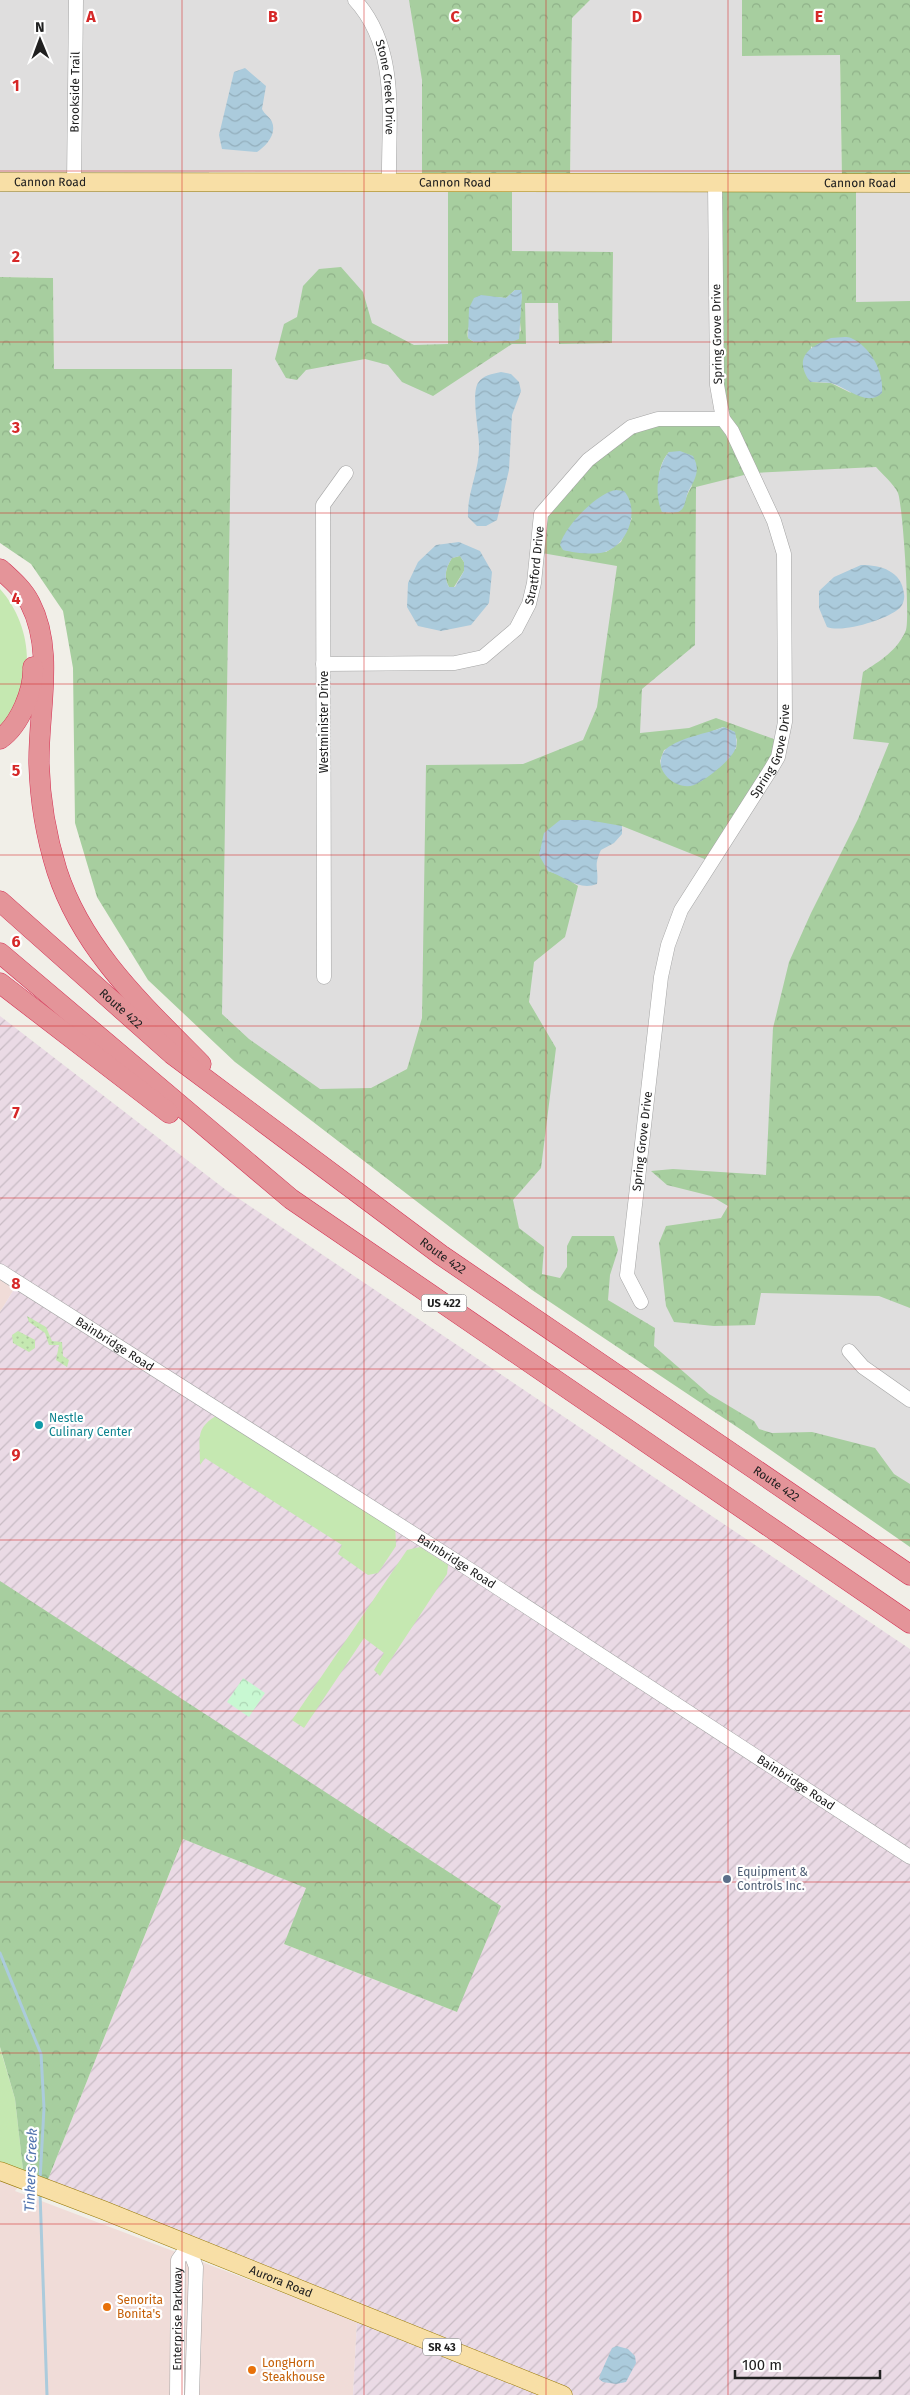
<svg xmlns="http://www.w3.org/2000/svg" width="910" height="2395" font-family="'Fira Sans',sans-serif">
<style>
.residential{fill:#dfdede}
.commercial{fill:#f0dcd8}
.industrial{fill:url(#industrial-furrows)}
.grass{fill:#c5e8b1}
.forest{fill:url(#forest-crowns);fill-rule:evenodd}
.park{fill:url(#park-crowns)}
.garden{fill:url(#garden-dots)}
.water{fill:url(#water-waves);fill-rule:evenodd}
.lines{fill:none;stroke-linecap:round;stroke-linejoin:round}
.stream{stroke:#abcbdc;stroke-width:3}
.minor-casing{stroke:#a5a5a5;stroke-width:15}
.major-casing{stroke:#977a07;stroke-width:19}
.highway-casing{stroke:#d43053;stroke-width:21}
.minor{stroke:#fff;stroke-width:14}
.major{stroke:#f8dfa6;stroke-width:18}
.highway{stroke:#e49499;stroke-width:20}
.grid{fill:none;stroke:#d62828;stroke-width:1;stroke-opacity:0.55}
.culture-dot{fill:#0f9aa8;stroke:#fff;stroke-width:2}
.service-dot{fill:#5c6f8a;stroke:#fff;stroke-width:2}
.food-dot{fill:#e8710a;stroke:#fff;stroke-width:2}
.labels{text-anchor:middle;dominant-baseline:central;stroke-width:4.5;stroke-linejoin:round;paint-order:stroke}
.shield{fill:#fff;stroke:#646464;stroke-width:1}
.shield-label{font-size:11px;font-weight:bold;fill:#212121}
.street-label{font-size:12px;fill:#212121;stroke:#fff}
.culture-label{font-size:12px;fill:#0d838f;stroke:#fff;text-anchor:start}
.service-label{font-size:12px;fill:#4e5e75;stroke:#fff;text-anchor:start}
.food-label{font-size:12px;fill:#c56008;stroke:#fff;text-anchor:start}
.water-label{font-size:14px;font-style:italic;fill:#5073ae;stroke:#fff}
.grid-label{font-size:16px;text-anchor:middle;font-weight:bold;fill:#d62828;stroke:#fff;stroke-width:4.5;stroke-linejoin:round;paint-order:stroke}
</style>
<defs>
<pattern id="industrial-furrows" width="10" height="10" patternUnits="userSpaceOnUse" patternTransform="scale(1.25)"><rect width="10" height="10" fill="#eadae5"/><path d="M-1 1l2-2M0 10L10 0M9 11l2-2" fill="none" stroke="#c8bbc4"/></pattern>
<pattern id="forest-crowns" width="20" height="18" patternUnits="userSpaceOnUse" patternTransform="scale(1.25)"><rect width="20" height="18" fill="#a7ce9f"/><path d="M2 6a3 3 0 1 1 6 0M12 15a3 3 0 1 1 6 0" fill="none" stroke="#8fb189"/></pattern>
<pattern id="park-crowns" width="20" height="18" patternUnits="userSpaceOnUse" patternTransform="scale(1.25)"><rect width="20" height="18" fill="#c8f8d2"/><path d="M2 6a3 3 0 1 1 6 0M12 15a3 3 0 1 1 6 0" fill="none" stroke="#acd4b4"/></pattern>
<pattern id="garden-dots" width="8" height="8" patternUnits="userSpaceOnUse" patternTransform="scale(1.25)"><rect width="8" height="8" fill="#c5e8b1"/><path d="M2 2h.1M6 6h.1" fill="none" stroke="#a9c798" stroke-width="1.8" stroke-linecap="round"/></pattern>
<pattern id="water-waves" width="16" height="10" patternUnits="userSpaceOnUse" patternTransform="scale(1.25)"><rect width="16" height="10" fill="#abcbdc"/><path d="M0 5q4-4 8 0t8 0" fill="none" stroke="#93aebc"/></pattern>
</defs>
<rect width="100%" height="100%" fill="#f1efe8"/>
<path class="residential" d="M0,0H449L457,170L209,172L208,183H448L525,303H558L559,344L613,252H512V183H570L572,18L590,0H742V56L840,55L842,183H910V1543L741,1423L212,1025L218,369H54L53,278L0,277Z"/>
<path class="commercial" d="M0,1271L18,1283L0,1312Z
M0,2170L24,2179L15,2191L357,2321L353,2395H0Z"/>
<path class="industrial" d="M0,1016L226,1190L910,1649V2395H563L45,2187L183,1839L307,1888L284,1944L457,2012L0,1584V1312L18,1283L0,1271Z
M357,2321L547,2395H353Z"/>
<path class="grass" d="M0,589C34,627 38,689 0,726Z
M223,1412L395,1522L396,1546L378,1573L368,1575L338,1554L342,1545L205,1458L200,1465C200,1436 194,1427 223,1412Z
M420,1547L448,1565L447,1574L380,1676L374,1670L384,1653L364,1638L304,1728L292,1720L407,1550Z
M0,2048L15,2099L24,2179L0,2171Z"/>
<path class="forest" d="M409,0H590L572,18L570,183H512V251L613,252L612,343L559,344L558,303H525L526,344H512L433,396L402,382L388,365L365,359L306,370L297,380L286,378L275,359L284,324L297,317L303,286L319,269L341,267L363,292L372,323L414,345L448,344V183H422V80ZM515,290L522,295L519,313L521,331L505,341L474,342L468,338C464,323 485,308 495,297L506,298Z
M742,0H910V183H856V302L910,301V1308L879,1296L761,1293L755,1325L714,1326L674,1322L666,1306L659,1243L666,1226L721,1218L728,1206L711,1196L667,1185L651,1171L673,1169L766,1175L773,1028L789,962L811,913L858,819L889,743L853,739L863,672C880,661 898,650 906,630C910,618 903,507 898,493C894,484 882,474 876,467L752,473L696,487L695,645L642,689L640,733L689,728L716,718L782,742L712,862L622,826L548,871L563,876L578,886L565,937L534,962L529,1002L556,1048L541,1168L513,1200L519,1228L544,1247L542,1274L560,1278L567,1267V1246L572,1236H614L618,1250L610,1275L608,1300L655,1328L654,1346L709,1394L754,1421L759,1429L772,1433L812,1432L875,1448L894,1474L910,1484V1547L746,1433L532,1290L235,1062L148,980L97,897L75,823L73,668L63,611L31,564L0,543V277L53,278L54,369H232L222,1014L249,1039L320,1089L371,1088L407,1069L422,1018L426,765L523,764L583,740L597,707L617,566L536,552L541,514L631,427L723,419L717,188L842,183L840,55L742,56ZM811,346L851,393L831,383L810,382ZM669,452L692,486C681,502 688,515 662,512C659,491 654,469 669,452ZM632,518L621,542L606,552L563,550ZM723,727L734,732L737,740L736,749L662,769L660,761L664,750Z
M460,556L464,562V571L454,587H449C443,577 446,567 452,558Z
M0,1581L501,1906L457,2012L284,1944L306,1888L183,1839L45,2187L24,2179L15,2099L0,2047Z"/>
<path class="park" d="M243,1678L265,1693L249,1717L227,1702Z"/>
<path class="garden" d="M27,1316L46,1327L52,1341L62,1342L63,1356L69,1360L67,1367L56,1360L59,1345H49L45,1333L29,1322Z
M18,1331L35,1340V1348L29,1352L13,1343L12,1335Z"/>
<path class="water" d="M245,68L266,86L262,109C264,114 270,117 272,122C277,134 266,146 257,152L222,149L219,135L234,72Z
M515,290H521L522,295L519,339L514,341L474,342L468,338L469,308L474,298L481,295L506,298Z
M831,338C837,338 846,336 851,338C871,347 884,372 882,393C867,408 847,387 831,383C824,382 817,382 810,382C793,357 809,347 831,338Z
M501,372L511,374L519,382L521,391L512,415L509,470L497,520L486,526H477L468,517C467,492 480,469 479,445C479,431 471,394 478,383C483,375 492,374 501,372Z
M680,451L693,456C701,471 695,479 688,492C685,499 686,509 678,512C673,513 667,512 662,512C654,495 657,466 669,452Z
M616,490L624,491C640,509 629,544 605,552C594,555 574,553 563,550L560,545C564,527 598,492 616,490Z
M459,542L480,551L492,572L489,603L471,625L441,631L418,626L407,607L408,583L418,562L436,545ZM460,556L464,562V571L455,587H449C443,577 446,567 452,558Z
M861,565C881,565 902,571 904,594C905,598 903,605 900,608C886,620 843,633 827,627L819,608V591L834,577Z
M724,727L735,732C736,737 737,741 736,747C733,759 706,780 694,785C681,790 664,779 661,766C660,761 662,753 666,749C681,737 706,734 724,727Z
M560,820H588L622,826V834L614,843L601,850C593,867 599,868 597,884C579,891 565,877 548,871L539,855L544,833Z
M617,2346L628,2349L635,2356L636,2363L626,2382L616,2384L603,2382L599,2379L600,2375L612,2348Z"/>
<g class="lines">
<path class="stream" d="M0,1953L41,2054L44,2108L40,2180
M40,2193L47,2395"/>
<g class="minor-casing">
<g id="minor">
<path id="s1" d="M355,0C400,49 388,121 389,183"/>
<path id="s2" d="M74,183L76,0"/>
<path id="s3" d="M323,664L455,663L483,657L516,629L529,604L534,583L541,514L588,460L631,427L658,419H723"/>
<path d="M324,977L323,505L346,473"/>
<path id="s4" d="M0,1271L475,1573L910,1857"/>
<path id="s5" d="M641,1302L627,1275L661,977L668,945L681,910L771,769L778,757L785,722L784,554L774,521L732,431L723,419L717,385L715,183"/>
<path d="M849,1351L863,1367L910,1400"/>
<path d="M188,2246L196,2267L192,2395"/>
<path id="s6" d="M177,2395L178,2260L188,2246"/>
</g>
</g>
<g class="major-casing">
<g id="major">
<path id="s7" d="M0,182L910,183"/>
<path id="s8" d="M0,2171L103,2210L563,2395"/>
</g>
</g>
<g class="highway-casing">
<g id="highway">
<path d="M0,569C11,579 23,589 30,603C55,651 38,711 39,764C40,800 46,836 57,871C83,951 144,1006 201,1064"/>
<path d="M0,739C20,725 34,690 33,667"/>
<path id="s9" d="M0,901L172,1054L441,1255L910,1575"/>
<path d="M0,953L291,1199L910,1623"/>
<path d="M0,983L169,1113"/>
</g>
</g>
<use href="#minor" class="minor"/>
<use href="#major" class="major"/>
<use href="#highway" class="highway"/>
</g>
<path class="grid" d="M182,0V2395M364,0V2395M546,0V2395M728,0V2395M0,171H910M0,342H910M0,513H910M0,684H910M0,855H910M0,1026H910M0,1198H910M0,1369H910M0,1540H910M0,1711H910M0,1882H910M0,2053H910M0,2224H910"/>
<circle class="culture-dot" cx="39" cy="1425" r="5"/>
<circle class="service-dot" cx="727" cy="1879" r="5"/>
<g class="food-dot">
<circle cx="107" cy="2307" r="5"/>
<circle cx="252" cy="2370" r="5"/>
</g>
<g class="labels">
<g class="shield">
<rect x="421.5" y="1294.5" width="45" height="17" rx="4"/>
<rect x="423" y="2338.5" width="38" height="17" rx="4"/>
</g>
<g class="shield-label">
<text x="444" y="1303">US 422</text>
<text x="442" y="2347">SR 43</text>
</g>
<g class="street-label">
<text stroke="none"><textPath href="#s1" startOffset="95">Stone Creek Drive</textPath></text>
<text stroke="none"><textPath href="#s2" startOffset="91">Brookside Trail</textPath></text>
<text stroke="none"><textPath href="#s7" startOffset="50">Cannon Road</textPath></text>
<text stroke="none"><textPath href="#s7" startOffset="455">Cannon Road</textPath></text>
<text stroke="none"><textPath href="#s7" startOffset="860">Cannon Road</textPath></text>
<text transform="translate(717 334) rotate(-91)">Spring Grove Drive</text>
<text stroke="none"><textPath href="#s3" startOffset="271">Stratford Drive</textPath></text>
<text transform="translate(324 722) rotate(-90)">Westminister Drive</text>
<text stroke="none"><textPath href="#s5" startOffset="585">Spring Grove Drive</textPath></text>
<text stroke="none"><textPath href="#s9" startOffset="162">Route 422</textPath></text>
<text stroke="none"><textPath href="#s5" startOffset="165">Spring Grove Drive</textPath></text>
<text stroke="none"><textPath href="#s9" startOffset="568">Route 422</textPath></text>
<text stroke="none"><textPath href="#s4" startOffset="136">Bainbridge Road</textPath></text>
<text stroke="none"><textPath href="#s9" startOffset="972">Route 422</textPath></text>
<text stroke="none"><textPath href="#s4" startOffset="541">Bainbridge Road</textPath></text>
<text stroke="none"><textPath href="#s4" startOffset="946">Bainbridge Road</textPath></text>
<text stroke="none"><textPath href="#s8" startOffset="302">Aurora Road</textPath></text>
<text stroke="none"><textPath href="#s6" startOffset="76">Enterprise Parkway</textPath></text>
</g>
<g class="culture-label">
<text x="49" y="1418">Nestle<tspan x="49" dy="14">Culinary Center</tspan></text>
</g>
<g class="service-label">
<text x="737" y="1872">Equipment &amp;<tspan x="737" dy="14">Controls Inc.</tspan></text>
</g>
<g class="food-label">
<text x="117" y="2300">Senorita<tspan x="117" dy="14">Bonita's</tspan></text>
<text x="262" y="2363">LongHorn<tspan x="262" dy="14">Steakhouse</tspan></text>
</g>
<g class="water-label">
<text transform="translate(31 2170) rotate(-88)">Tinkers Creek</text>
</g>
</g>
<g class="grid-label">
<text x="91" y="22">A</text>
<text x="273" y="22">B</text>
<text x="455" y="22">C</text>
<text x="637" y="22">D</text>
<text x="819" y="22">E</text>
<text x="16" y="91">1</text>
<text x="16" y="262">2</text>
<text x="16" y="433">3</text>
<text x="16" y="604">4</text>
<text x="16" y="776">5</text>
<text x="16" y="947">6</text>
<text x="16" y="1118">7</text>
<text x="16" y="1289">8</text>
<text x="16" y="1460">9</text>
</g>
<g transform="translate(40 40) rotate(359)" stroke="#ffffff" stroke-width="4" paint-order="stroke">
<path d="M0-4L9 19L0 12L-9 19Z" fill="#212121"/>
<text y="-8" font-size="14" font-weight="bold" text-anchor="middle" fill="#212121">N</text>
</g>
<path d="M735 2370v8h145v-8" fill="none" stroke="#212121" stroke-width="2.5"/>
<text x="742" y="2370" font-size="15" fill="#212121" stroke="#ffffff" stroke-width="4" paint-order="stroke">100 m</text>
</svg>
